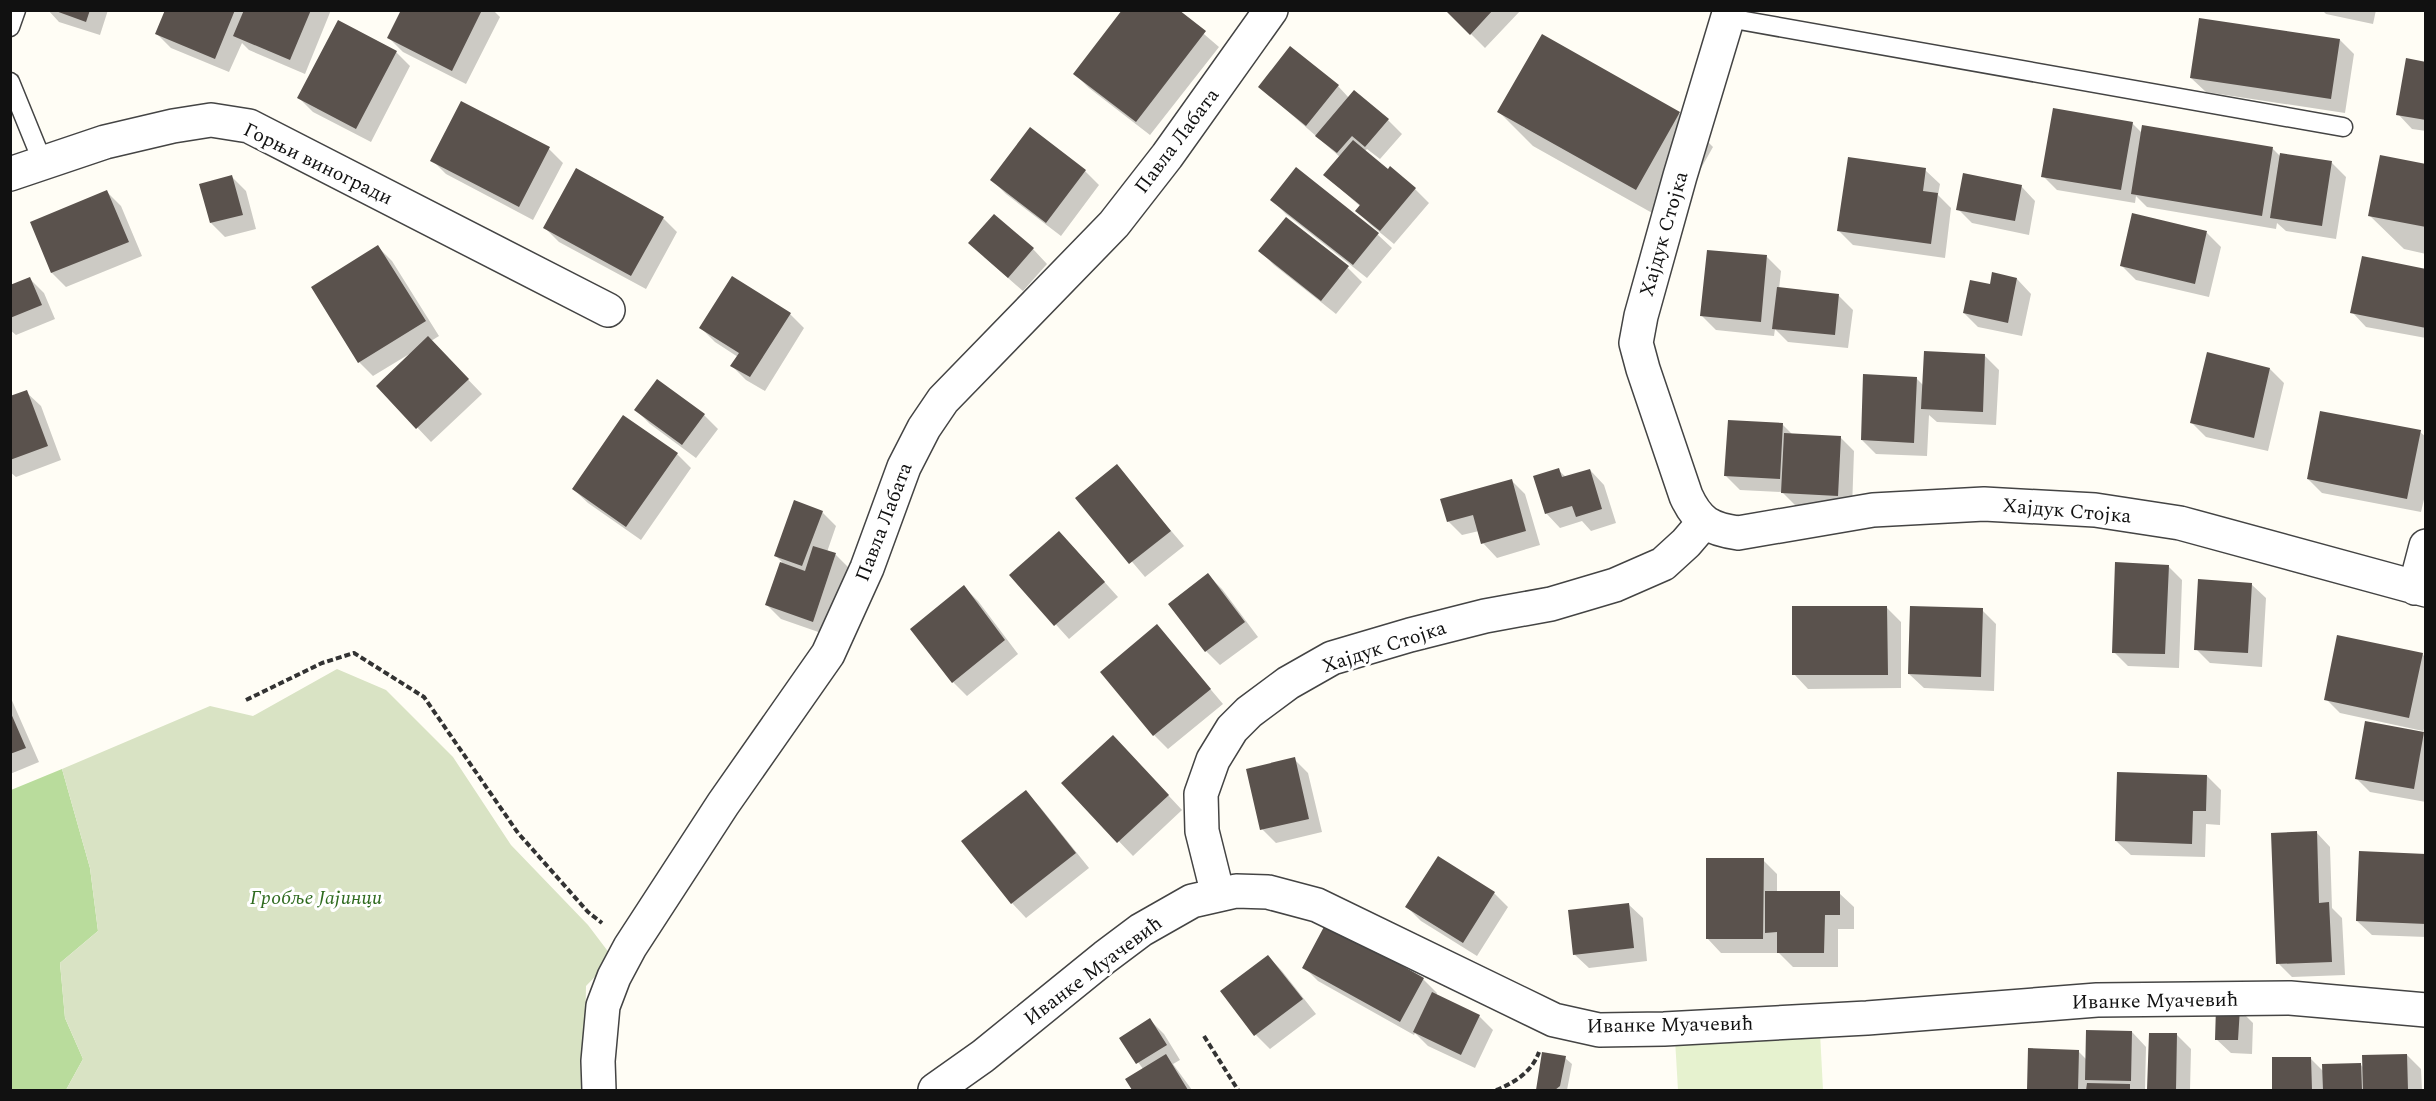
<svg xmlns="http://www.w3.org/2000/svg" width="2436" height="1101" font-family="Spectral,serif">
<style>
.forest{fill:#b9dc9c}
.cemetery{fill:#d9e3c4}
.pitch{fill:#e6f2cf}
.shadow{fill:#0003}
.building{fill:#5a524d}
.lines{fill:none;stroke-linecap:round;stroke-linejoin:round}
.service-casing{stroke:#444;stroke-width:21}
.minor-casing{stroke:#444;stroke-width:36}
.path{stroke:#333;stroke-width:4;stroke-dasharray:6 3;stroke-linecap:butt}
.service{stroke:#fff;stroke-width:18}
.minor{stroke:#fff;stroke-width:33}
.labels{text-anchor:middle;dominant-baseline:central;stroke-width:6;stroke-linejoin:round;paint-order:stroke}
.street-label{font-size:20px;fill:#111;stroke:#fff}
.park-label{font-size:20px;font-style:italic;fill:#2f6b1f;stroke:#fff}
</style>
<rect width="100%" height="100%" fill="#fffdf5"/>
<path class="forest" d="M62,769L90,868L98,931L60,963L65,1018L83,1059L66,1090H11V790Z"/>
<path class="cemetery" d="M337,669L386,690L453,757L511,845L588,925L613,958L586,986L584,1090H66L83,1059L65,1018L60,963L98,931L90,868L62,769L210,706L253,716Z"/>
<path class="pitch" d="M1820,1032L1823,1090H1678L1675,1039Z"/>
<path class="shadow" d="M48,10H108L100,35L59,22Z
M166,10H331L305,74L249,50L242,43L229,72L171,48L157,34Z
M403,10H493L500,17L466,84L403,52L389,38Z
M1176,10L1219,47L1150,135L1089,88L1075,74Z
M1447,10H1521L1485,48Z
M2322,10H2376L2373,24L2326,14Z
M2340,40L2354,54L2345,113L2206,92L2191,78Z
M396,52L410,66L371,142L313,112L299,98Z
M2426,63V131L2412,129L2398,114Z
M1338,86L1349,98L1388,120L1402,134L1380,159L1367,149L1365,151L1388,171L1415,189L1429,203L1394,244L1371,225L1357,211L1361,207L1325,175L1340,157L1260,87Z
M1499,112L1679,113L1713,147L1670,223L1533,146Z
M2132,123L2143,134L2273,149L2281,157L2332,163L2346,177L2336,239L2286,231L2277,223L2276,229L2147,207L2136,196L2135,203L2057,190L2043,176Z
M549,149L563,163L533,220L446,174L432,160Z
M2426,165V254L2404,249L2369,215Z
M1925,170L1940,184L1938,195L1951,208L1945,258L1853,245L1839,231Z
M1085,171L1099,185L1061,236L1006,194L992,180Z
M232,177L246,191L256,229L225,237L211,223Z
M2021,186L2035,201L2029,235L1972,223L1958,209Z
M107,192L121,206L142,256L66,287L52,273L32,223Z
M1272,200L1377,234L1392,248L1367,278L1286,214Z
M2134,215L2207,233L2221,247L2209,297L2136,280L2122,266Z
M663,218L677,232L646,289L559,242L545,228Z
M1286,219L1348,268L1362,282L1336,314L1274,265L1260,251Z
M378,247L392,261L439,336L431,341L482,394L431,442L378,386L411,353L373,376L359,362Z
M1033,249L1047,264L1023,291L984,257Z
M1767,257L1781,271L1779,289L1839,296L1853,310L1848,348L1788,342L1775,329L1774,336L1716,330L1702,316Z
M2426,271V338L2366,327L2352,312Z
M30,279L44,293L55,319L16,335L10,330V287Z
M2017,279L2031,294L2022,336L1978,327L1964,313L1991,286Z
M790,314L804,328L765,391L746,380L732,366L738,357L715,342L701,328Z
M1985,356L1999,370L1996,425L1937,422L1929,415L1927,456L1876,454L1862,440L1916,378L1924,386Z
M2270,369L2284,383L2268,451L2206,437L2192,423Z
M26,392L41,406L61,460L16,477L10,472V398Z
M636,410L704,415L718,429L696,458L650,424Z
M1783,425L1792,434L1840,437L1854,451L1852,509L1796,506L1782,492L1740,490L1726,476Z
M2420,432L2426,437V491L2421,512L2322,493L2308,479Z
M677,454L691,468L641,540L588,503L573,489Z
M1116,466L1184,546L1145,577L1078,498Z
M1558,470L1566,477L1590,470L1604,485L1616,523L1591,531L1582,521L1560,528L1546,513Z
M1511,480L1525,494L1540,545L1497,558L1483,543L1479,531L1462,535L1448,521Z
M822,512L836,526L827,552L836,555L850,569L827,635L781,619L767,605L782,562L775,555Z
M1073,547L1118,597L1069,639L1011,575Z
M2168,566L2182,580L2179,668L2128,666L2114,652Z
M1208,575L1222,589L1258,637L1220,665L1206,651Z
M2251,584L2266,598L2262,667L2210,663L2196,649Z
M964,587L978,601L1018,654L967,696L953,682Z
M1887,608L1901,622V688L1808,689L1794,674Z
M1982,610L1996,624L1994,691L1924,688L1909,674Z
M1157,626L1223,704L1168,749L1154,735Z
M2422,654L2426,658V720L2423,733L2426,736V802L2370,792L2356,778L2423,734V731L2340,713L2326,699Z
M10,696L39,762L10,774Z
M1127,751L1182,810L1133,856L1063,783Z
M1294,759L1308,773L1322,832L1276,843L1262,829Z
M2207,776L2221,790L2220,825L2206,824L2205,857L2131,855L2116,841Z
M1026,792L1040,807L1089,868L1026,918L1012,903L963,842Z
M2316,832L2330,847L2332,908L2342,918L2345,975L2292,977L2278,963Z
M2426,856V937L2372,935L2357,921Z
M1763,860L1777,874V893H1839L1854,907V929H1838V967H1793L1779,953H1721L1707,938Z
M1494,893L1508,907L1477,956L1421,921L1407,907Z
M1628,904L1643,918L1647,961L1589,968L1574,954Z
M1268,956L1282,971L1316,1014L1270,1049L1256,1035L1222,992Z
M1304,967L1423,979L1437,993L1436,996L1479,1016L1493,1030L1475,1068L1428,1046L1415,1033L1414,1035L1318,981Z
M2239,1009L2253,1023L2252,1054L2231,1053L2216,1039Z
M1150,1020L1164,1034L1180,1060L1173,1064L1192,1090H1134L1127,1079L1143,1069L1121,1038Z
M2132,1032L2146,1047L2145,1090H2028L2029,1050L2078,1051L2087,1060Z
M2150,1034L2177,1035L2191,1049L2190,1090H2148Z
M1543,1054L1565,1058L1572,1064L1567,1090H1537Z
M2407,1055L2421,1069L2422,1090H2274L2273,1059H2311L2324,1072L2360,1064L2364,1068Z"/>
<path class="building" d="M53,10H90L86,22Z
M165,10H235L215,59L155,34Z
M244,10H311L290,60L233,36Z
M401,10H482L452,71L387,38Z
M1122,10H1179L1206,31L1136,122L1073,74Z
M1445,10H1493L1470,35Z
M2199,18L2340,39L2331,99L2190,78Z
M338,20L397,51L356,129L297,98Z
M1542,34L1680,112L1636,190L1497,112Z
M1290,46L1339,85L1306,126L1258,87Z
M2406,58L2426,62V120L2396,115Z
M1354,90L1389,119L1365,147L1352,136L1337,153L1315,136Z
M461,101L550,147L519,207L430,161Z
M2053,108L2133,122L2121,190L2041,177Z
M2142,125L2273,147L2262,216L2131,194Z
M1030,127L1086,170L1046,223L990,180Z
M1353,140L1388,169L1390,166L1416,188L1380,231L1355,211L1360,205L1323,175Z
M2280,153L2332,161L2322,226L2270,218Z
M2380,155L2426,164V227L2368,216Z
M1848,157L1926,168L1923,191L1938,193L1931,244L1837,231Z
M1296,167L1379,233L1353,265L1270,200Z
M576,168L664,217L631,276L543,228Z
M1963,173L2022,185L2015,221L1956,210Z
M232,175L243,215L210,223L199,184Z
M107,190L129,242L51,273L30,222Z
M2132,213L2207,231L2195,284L2120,266Z
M994,214L1034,248L1008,278L968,243Z
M1286,217L1349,266L1321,301L1258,251Z
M378,245L426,321L358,363L311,287Z
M1707,250L1767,255L1761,322L1700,316Z
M2362,256L2426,269V328L2350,313Z
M1992,272L2017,278L2008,323L1963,313L1970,280L1990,284Z
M732,276L791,313L750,377L730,366L739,353L699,328Z
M30,277L42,305L10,318V285Z
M1777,287L1839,294L1835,335L1772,329Z
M428,336L469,379L416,429L376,386Z
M1924,351L1985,354L1983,412L1921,409Z
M2207,352L2270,368L2254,438L2190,423Z
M1863,374L1917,377L1914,443L1861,440Z
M657,379L705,414L682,445L634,410Z
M27,390L48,446L10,460V396Z
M2320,411L2421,430L2407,499L2307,479Z
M623,415L678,453L626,527L572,489Z
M1728,420L1783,423L1780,479L1724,476Z
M1784,433L1841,436L1838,496L1781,493Z
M1117,464L1171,531L1129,564L1075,498Z
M1559,468L1562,477L1590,469L1602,509L1576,517L1572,506L1545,514L1533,476Z
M1512,479L1526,531L1481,544L1473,515L1447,522L1440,499Z
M794,500L823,511L802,566L774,556Z
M1059,531L1105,582L1054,626L1009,575Z
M813,546L836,553L813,622L765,605L780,562L805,571Z
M2115,562L2169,565L2165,654L2112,653Z
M1208,573L1245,622L1205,652L1168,604Z
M2198,579L2252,583L2248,653L2194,650Z
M964,585L1005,640L952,683L910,629Z
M1792,606H1887L1888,675H1792Z
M1910,606L1983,608L1981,677L1908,674Z
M1157,624L1211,689L1153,736L1100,672Z
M2337,635L2423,653L2409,718L2324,700Z
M10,711L26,748L10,754Z
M2365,721L2424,732L2414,789L2355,779Z
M1113,735L1169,795L1117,843L1061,783Z
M1295,757L1309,819L1260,830L1246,769Z
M2117,772L2207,775L2206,811H2193L2192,844L2115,841Z
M1026,790L1076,853L1011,904L961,841Z
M2317,831L2319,903L2329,902L2332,962L2276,964L2271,833Z
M2359,851L2426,854V924L2356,921Z
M1438,856L1495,892L1463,943L1405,907Z
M1706,858H1764L1763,939H1706Z
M1765,891H1840V915H1825L1824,953H1777V932L1765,933Z
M1629,903L1634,948L1573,955L1568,910Z
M1326,923L1424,978L1400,1022L1302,968Z
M1268,955L1303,999L1254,1036L1220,991Z
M1432,992L1480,1015L1461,1055L1413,1032Z
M2216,1007L2240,1008L2238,1040H2215Z
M1150,1018L1167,1045L1136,1064L1119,1038Z
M2086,1030L2132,1031L2131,1081L2085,1080Z
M2149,1033H2177L2176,1090H2147Z
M2028,1048L2079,1050L2078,1090H2027Z
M1542,1052L1566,1056L1560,1086L1555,1090H1536Z
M1166,1054L1188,1090H1132L1125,1079Z
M2407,1054L2408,1090H2363L2362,1055Z
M2272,1057H2311L2312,1090H2272Z
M2361,1063L2362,1090H2323L2322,1064Z
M2087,1083L2130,1084V1090H2086Z"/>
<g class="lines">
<g class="service-casing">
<path id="service" d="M1728,18L2343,127
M10,27L16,10
M10,82L43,163"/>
</g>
<g class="minor-casing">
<path id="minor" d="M1730,10L1680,176L1641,316L1636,343L1643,369L1686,496C1698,522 1710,529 1738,533L1873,510L1984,504L2095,510L2180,523L2426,590
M10,174L105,142L173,126L211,120L249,126L608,310
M2415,588L2426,546
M1218,895L1202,831L1201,794L1213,760L1232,729L1249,712L1288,683L1332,658L1410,635L1485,616L1551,604L1615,585L1663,564L1686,543L1704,522
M599,1090L598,1061L603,1006L614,977L630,947L723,804L828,654L867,568L904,467L924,428L943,400L1114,224L1167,156L1271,10
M935,1090L983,1056L1105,957L1141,930L1192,901L1236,891L1268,892L1317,905L1554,1020L1599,1030L1664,1029L1867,1018L2097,1000L2290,998L2426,1010"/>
</g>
<path class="path" d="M246,700L322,663L354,653L424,697L518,833L588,912L602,923
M1204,1036L1238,1090
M1496,1090C1514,1083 1532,1072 1539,1052"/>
<use href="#service" class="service"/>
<use href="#minor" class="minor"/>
</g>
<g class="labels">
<g class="street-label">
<text transform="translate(1177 141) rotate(-53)">Павла Лабата</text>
<text transform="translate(318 164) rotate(26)">Горњи виногради</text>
<text transform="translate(1664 234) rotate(-74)">Хајдук Стојка</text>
<text transform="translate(2067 511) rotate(5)">Хајдук Стојка</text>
<text transform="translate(884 522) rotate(-69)">Павла Лабата</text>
<text transform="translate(1384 647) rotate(-18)">Хајдук Стојка</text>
<text transform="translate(1093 971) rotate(-37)">Иванке Муачевић</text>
<text transform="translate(2155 1001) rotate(-1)">Иванке Муачевић</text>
<text transform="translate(1670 1025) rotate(-1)">Иванке Муачевић</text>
</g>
<g class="park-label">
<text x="316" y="898">Гробље Јајинци</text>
</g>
</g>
<rect width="2436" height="1101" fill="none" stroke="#111111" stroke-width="24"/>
</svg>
